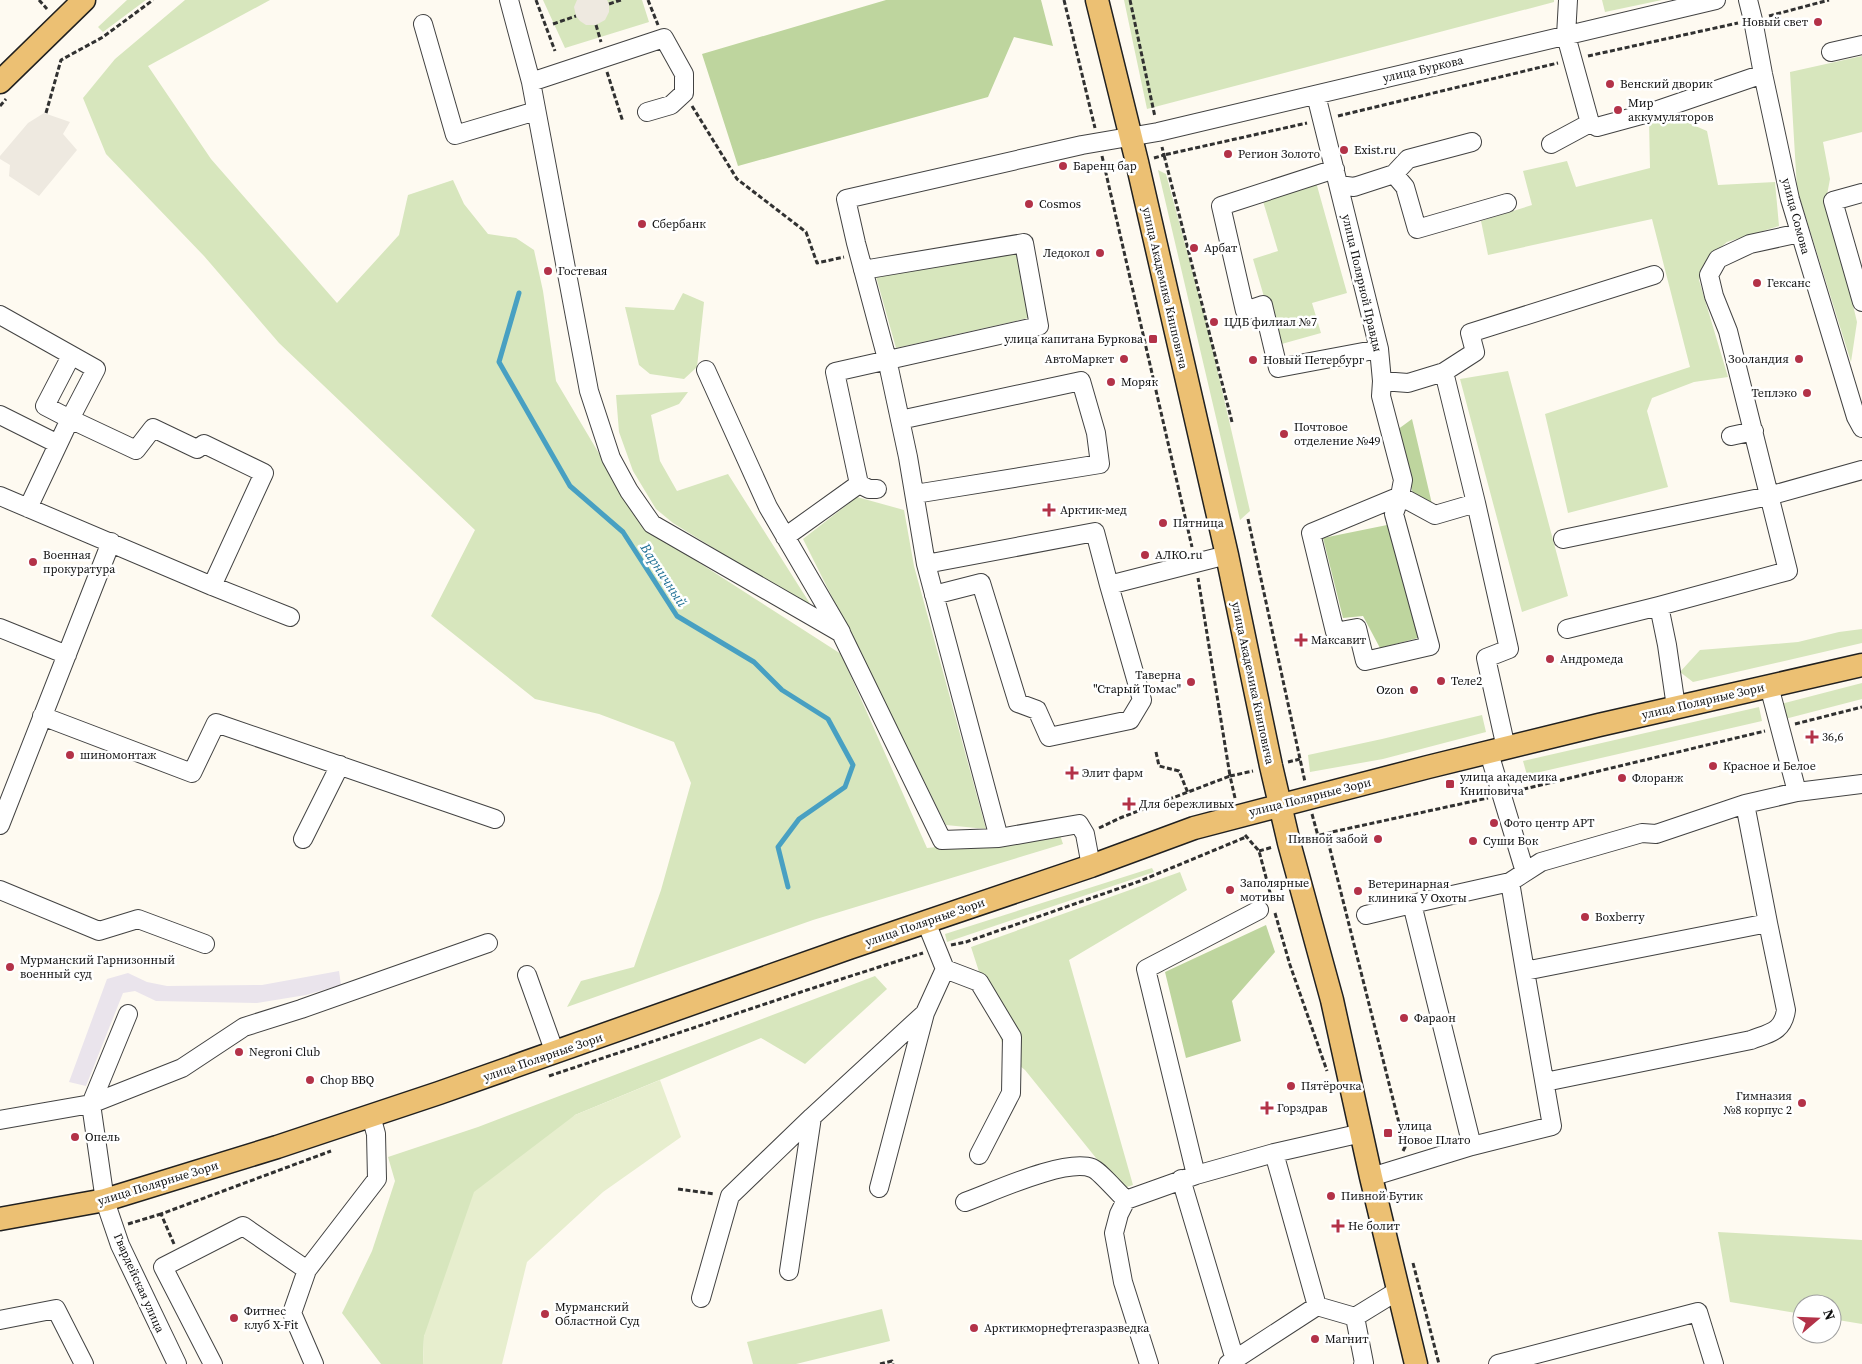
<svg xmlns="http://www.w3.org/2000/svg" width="1862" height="1364" font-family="'Source Serif 4',serif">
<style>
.industrial{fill:#eae4ec}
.green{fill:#d7e6bd}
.forest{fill:#bed59e}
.pitch{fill:#e7eece}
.plaza{fill:#eee9e0}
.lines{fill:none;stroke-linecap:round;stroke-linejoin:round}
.stream{stroke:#48a0c2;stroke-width:5}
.minor-casing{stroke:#424242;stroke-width:20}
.major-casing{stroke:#202020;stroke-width:25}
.path{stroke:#313131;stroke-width:3;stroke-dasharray:5 2.5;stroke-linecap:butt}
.minor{stroke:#fff;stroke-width:18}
.major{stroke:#ecc073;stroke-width:22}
.poi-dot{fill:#b33248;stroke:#fff;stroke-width:2}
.labels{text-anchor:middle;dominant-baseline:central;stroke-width:5;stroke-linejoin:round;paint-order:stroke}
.poi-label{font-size:12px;fill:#0f0f0f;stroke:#fff;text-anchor:start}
.street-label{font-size:12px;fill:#0f0f0f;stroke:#fff}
.water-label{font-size:14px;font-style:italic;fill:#227296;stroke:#fff}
</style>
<rect width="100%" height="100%" fill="#fefaf1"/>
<path class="industrial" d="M339,971L341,985L306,995L257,1003L156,1001L135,991L123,993L86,1086L69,1082L107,979L128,973L147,982L167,986L262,985Z"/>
<path class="green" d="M127,0H146L103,32L98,27Z
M185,0H270L148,66L211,159L337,303L399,235L408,195L453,180L464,204L488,234L516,238L534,250L543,291L556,381L642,526L841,654L927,848L1060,835L1063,844L813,920L567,1007L581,981L634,967L661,890L691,783L674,742L599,714L535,699L431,616L475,530L279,343L204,256L106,154L83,98L115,59Z
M543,0H642L649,22L565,48Z
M1124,0H1554V2L1147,109Z
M1602,0H1662L1605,12Z
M1862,56V132L1823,142L1830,179L1827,195L1857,322L1851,362L1797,189L1790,72Z
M1677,118L1707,131L1718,185L1775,182L1779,226L1727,242L1708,258L1699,280L1728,377L1694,382L1652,398L1647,411L1668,487L1568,513L1545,414L1690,367L1652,219L1488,255L1481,221L1532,205L1523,171L1567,161L1576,187L1650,168L1649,120Z
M1158,170L1166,174L1206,321L1250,511L1240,520Z
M1316,182L1347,293L1312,303L1321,333L1278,345L1253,259L1278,251L1262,198Z
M1018,250L1033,317L896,348L875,273Z
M683,293L704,302L697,367L684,379L650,374L639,365L625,307L674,310Z
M1508,371L1568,596L1522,612L1460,379Z
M688,392L679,404L651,415L660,461L677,491L728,474L814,610L673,523L656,509L633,471L619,432L616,395Z
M857,497L904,510L914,566L986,829L946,825L803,539Z
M1862,629V643L1693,682L1680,672L1700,650L1798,642L1839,632Z
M1862,683V699L1781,720L1777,705Z
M1759,707L1762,721L1527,775L1523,761Z
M1482,715L1486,732L1383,759L1310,772L1308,755L1382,739Z
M1152,868L1154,872L947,942L945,934Z
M1180,872L1187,890L1069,960L1133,1185L1121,1189L1025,1070L1006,1055L971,947Z
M875,976L887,989L805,1064L761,1038L575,1115L424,1336L423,1364H381L342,1313L372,1251L395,1181L388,1157L478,1127Z
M1718,1232L1862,1240V1324L1832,1319V1304H1802V1314L1730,1302Z
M882,1309L890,1341L796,1364H753L747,1342Z"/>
<path class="forest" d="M886,0H1041L1053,46L1014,37L988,97L738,166L702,54Z
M1412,419L1432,504L1414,498L1397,430Z
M1392,524L1418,638L1380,648L1363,616L1343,618L1323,538Z
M1266,925L1275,952L1232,1001L1241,1041L1186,1058L1165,972Z"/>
<path class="pitch" d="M660,1080L681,1137L603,1192L527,1262L502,1364H423L424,1336L474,1192L575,1115Z"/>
<path class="plaza" d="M577,0H607L609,4V12L605,20L596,25H586L580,21L576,16L574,7Z
M44,113L70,122L63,134L77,150L39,196L9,176L10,165L0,159V156L28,123Z"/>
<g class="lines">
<path class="stream" d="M519,293L499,362L570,486L623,532L677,616L754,662L782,690L828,719L853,765L845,787L799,819L778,847L788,887"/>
<g class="minor-casing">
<path id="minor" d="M509,0L531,82L589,391L611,458L629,491L652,524L841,633L942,840L999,838
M1568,0L1566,36L1590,123L1597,127L1652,112L1763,74
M1748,0L1753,20L1763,74L1790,199L1856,417L1862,428
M423,24L455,135L536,111
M1831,52L1862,45
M531,82L664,38L684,74V93L671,105L647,112
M1316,95L1379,349L1382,381L1381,396L1403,480L1400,496L1394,514L1430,646L1365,661L1357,628L1335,632L1311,533L1400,496L1435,515L1476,503L1509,649L1486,658L1506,748
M1551,144L1590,123
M1335,169L1221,206L1245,311L1263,305L1278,368L1379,349
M1394,174L1405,187L1417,229L1507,203
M1339,185L1354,187L1394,174L1408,159L1472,142
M1862,193L1833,201L1862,302
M0,315L96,369L70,419L45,406L71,356
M706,370L768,507L841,632
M1444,372L1476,503
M1382,381L1408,383L1444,372L1475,352L1470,333L1654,275
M0,415L58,444
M900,420L1081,381L1096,433L1100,464L915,494
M1731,436L1754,431
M859,484L869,489H877
M0,496L212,586L290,617
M28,508L70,419L136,450L153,428L197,449L204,444L264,473L212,586
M785,537L859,484L835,372L1039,326L1024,243L863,270
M1563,539L1769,496L1862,470
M926,564L1095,532L1109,585L1142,700L1130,720L1049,737L1037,710L1018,703L981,583L934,595
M1109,585L1227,555
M1659,606L1667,645L1676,707
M0,628L67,655
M1567,629L1659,606L1788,571L1728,331L1714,296L1709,275L1718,259L1750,244L1800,233
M1769,686L1797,792
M42,716L192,773L216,723L495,819
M1489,753L1525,872
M0,825L111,542
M303,839L340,765
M1091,866L1085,834L1079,824L999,838L926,564L908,457L887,359L856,243L846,199L1082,145L1158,132L1716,0
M1510,882L1525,971L1768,923L1745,804L1797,792L1862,784
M0,890L99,931L138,919L205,944
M1366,915L1412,904
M945,969L979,982L1012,1037L1011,1093L979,1155
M527,975L555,1053
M128,1014L91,1104L182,1068L244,1027L301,1009L488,943
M1545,1082L1751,1040C1769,1033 1783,1032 1786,1010L1768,923
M0,1120L91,1104L105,1201L120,1245L177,1364
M1472,1146L1552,1126L1525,971
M1274,1153L1317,1306
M1196,1175L1146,969L1259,910
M1371,1177L1472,1146L1412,904L1510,882L1541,862L1642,833L1656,834L1745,804
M1181,1179L1235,1360
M879,1188L925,1013L945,969L926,922
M965,1202C993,1192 1065,1158 1092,1168C1100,1171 1118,1193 1126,1200
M307,1270L377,1179L376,1134L371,1116
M789,1271L812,1117
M701,1298L730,1196L812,1117L925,1013
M1355,1317L1364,1363L1363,1364
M0,1320L56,1309L84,1364
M213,1364L163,1267L243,1226L307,1270L292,1313L314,1364
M1149,1364L1123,1282L1114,1233L1119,1214L1126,1200L1196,1175L1274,1153L1362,1133
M1228,1364L1317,1306L1355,1317L1399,1290
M1498,1364L1698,1312L1714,1364"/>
</g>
<g class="major-casing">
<path id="major" d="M1097,0L1137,162L1227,555L1271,766L1289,843L1332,1000L1371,1177L1416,1364
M0,82L84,0
M0,1219L105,1200L277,1147L439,1093L849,948L1091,866L1194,828L1428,767L1599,725L1862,665"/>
</g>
<path class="path" d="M39,0L47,9
M536,0L555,51
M648,0L658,25
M1064,0L1095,128
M1130,0L1155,117
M609,4L621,0
M1769,16L1829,0
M553,24L576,16
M596,25L601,42
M1588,56L1738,23
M607,72L623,122
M0,106L6,99
M692,106L737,179L806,232L817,263L844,257
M46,113L61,60L103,37L153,0
M1338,116L1558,63
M1102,156L1192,547
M1154,158L1164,155L1162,147
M1105,170L1119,167
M1232,422L1164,155L1307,123
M1248,519L1305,782
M1795,724L1862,707
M1156,752L1159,766L1179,771L1188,793
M1288,762L1300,759
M1516,791L1765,731
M1235,798L1230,776L1253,771
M1312,814L1318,836
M1099,828L1120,818L1230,776L1198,578
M1245,835L1259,851L1272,900
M1305,839L1332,832
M1259,851L1273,847
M1275,913L1290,965L1327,1071
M951,945L966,942L1140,881L1246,837
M549,1076L807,990L923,953
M1403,1151L1405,1147L1329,845L1332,832L1488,798
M678,1189L715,1194
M128,1224L161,1214
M174,1244L161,1214L331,1151
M1413,1263L1439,1364
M880,1364L892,1361L893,1364"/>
<use href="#minor" class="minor"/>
<use href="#major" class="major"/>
</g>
<g class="poi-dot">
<circle cx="1818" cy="22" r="5"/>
<circle cx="1610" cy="84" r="5"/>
<circle cx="1618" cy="110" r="5"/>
<circle cx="1344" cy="150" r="5"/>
<circle cx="1228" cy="154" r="5"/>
<circle cx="1063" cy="166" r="5"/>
<circle cx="1029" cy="204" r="5"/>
<circle cx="642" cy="224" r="5"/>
<circle cx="1194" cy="248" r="5"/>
<circle cx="1100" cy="253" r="5"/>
<circle cx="548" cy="271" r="5"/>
<circle cx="1757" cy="283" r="5"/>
<circle cx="1214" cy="322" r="5"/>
<rect x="1148" y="334" width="10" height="10" rx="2.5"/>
<circle cx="1124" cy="359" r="5"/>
<circle cx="1799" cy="359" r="5"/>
<circle cx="1253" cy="360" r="5"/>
<circle cx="1111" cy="382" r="5"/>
<circle cx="1807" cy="393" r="5"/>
<circle cx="1284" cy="434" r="5"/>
<path d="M1046.5 502.5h5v5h5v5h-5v5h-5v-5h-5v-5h5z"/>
<circle cx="1163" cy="523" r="5"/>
<circle cx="1145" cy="555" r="5"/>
<circle cx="33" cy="562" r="5"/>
<path d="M1298.5 632.5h5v5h5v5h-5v5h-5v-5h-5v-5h5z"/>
<circle cx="1550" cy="659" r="5"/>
<circle cx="1441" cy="681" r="5"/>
<circle cx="1191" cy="682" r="5"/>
<circle cx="1414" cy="690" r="5"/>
<path d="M1809.5 729.5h5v5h5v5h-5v5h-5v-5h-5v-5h5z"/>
<circle cx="70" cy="755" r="5"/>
<circle cx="1713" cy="766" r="5"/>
<path d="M1069.5 765.5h5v5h5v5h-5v5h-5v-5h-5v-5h5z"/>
<circle cx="1622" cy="778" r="5"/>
<rect x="1445" y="779" width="10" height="10" rx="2.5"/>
<path d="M1126.5 796.5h5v5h5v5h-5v5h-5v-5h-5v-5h5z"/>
<circle cx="1494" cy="823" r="5"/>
<circle cx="1378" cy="839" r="5"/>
<circle cx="1473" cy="841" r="5"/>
<circle cx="1230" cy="890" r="5"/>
<circle cx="1358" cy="891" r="5"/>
<circle cx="1585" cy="917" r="5"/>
<circle cx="10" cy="967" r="5"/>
<circle cx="1404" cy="1018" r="5"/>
<circle cx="239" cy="1052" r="5"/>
<circle cx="310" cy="1080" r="5"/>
<circle cx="1291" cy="1086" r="5"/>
<circle cx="1802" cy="1103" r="5"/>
<path d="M1264.5 1100.5h5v5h5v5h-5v5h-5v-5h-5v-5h5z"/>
<rect x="1383" y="1128" width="10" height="10" rx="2.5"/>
<circle cx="75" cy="1137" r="5"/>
<circle cx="1331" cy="1196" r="5"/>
<path d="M1335.5 1218.5h5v5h5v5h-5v5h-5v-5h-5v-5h5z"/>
<circle cx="545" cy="1314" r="5"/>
<circle cx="234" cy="1318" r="5"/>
<circle cx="974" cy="1328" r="5"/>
<circle cx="1315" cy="1339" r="5"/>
</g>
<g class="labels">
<g class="poi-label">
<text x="1808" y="22" text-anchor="end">Новый свет</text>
<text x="1620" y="84">Венский дворик</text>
<text x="1628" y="103">Мир<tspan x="1628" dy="14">аккумуляторов</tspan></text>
<text x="1354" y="150">Exist.ru</text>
<text x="1238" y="154">Регион Золото</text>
<text x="1073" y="166">Баренц бар</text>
<text x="1039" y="204">Cosmos</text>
<text x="652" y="224">Сбербанк</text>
<text x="1204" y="248">Арбат</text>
<text x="1090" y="253" text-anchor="end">Ледокол</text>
<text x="558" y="271">Гостевая</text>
<text x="1767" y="283">Гексанс</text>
<text x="1224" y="322">ЦДБ филиал №7</text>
<text x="1143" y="339" text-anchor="end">улица капитана Буркова</text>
<text x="1114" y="359" text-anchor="end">АвтоМаркет</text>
<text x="1789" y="359" text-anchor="end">Зооландия</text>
<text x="1263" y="360">Новый Петербург</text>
<text x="1121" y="382">Моряк</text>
<text x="1797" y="393" text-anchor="end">Теплэко</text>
<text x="1294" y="427">Почтовое<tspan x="1294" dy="14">отделение №49</tspan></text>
<text x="1060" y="510">Арктик-мед</text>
<text x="1173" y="523">Пятница</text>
<text x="43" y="555">Военная<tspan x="43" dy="14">прокуратура</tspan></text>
<text x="1155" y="555">АЛКО.ru</text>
<text x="1311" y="640">Максавит</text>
<text x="1560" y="659">Андромеда</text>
<text x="1181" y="675" text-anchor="end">Таверна<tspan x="1181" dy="14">"Старый Томас"</tspan></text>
<text x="1451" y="681">Теле2</text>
<text x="1404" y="690" text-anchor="end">Ozon</text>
<text x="1822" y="737">36,6</text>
<text x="80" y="755">шиномонтаж</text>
<text x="1723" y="766">Красное и Белое</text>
<text x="1082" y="773">Элит фарм</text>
<text x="1460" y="777">улица академика<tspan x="1460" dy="14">Книповича</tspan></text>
<text x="1632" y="778">Флоранж</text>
<text x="1139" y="804">Для бережливых</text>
<text x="1504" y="823">Фото центр АРТ</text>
<text x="1368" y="839" text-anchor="end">Пивной забой</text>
<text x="1483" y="841">Суши Вок</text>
<text x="1240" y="883">Заполярные<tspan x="1240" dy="14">мотивы</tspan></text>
<text x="1368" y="884">Ветеринарная<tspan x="1368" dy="14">клиника У Охоты</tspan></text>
<text x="1595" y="917">Boxberry</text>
<text x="20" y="960">Мурманский Гарнизонный<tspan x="20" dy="14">военный суд</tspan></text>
<text x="1414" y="1018">Фараон</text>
<text x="249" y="1052">Negroni Club</text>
<text x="320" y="1080">Chop BBQ</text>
<text x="1301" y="1086">Пятёрочка</text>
<text x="1792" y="1096" text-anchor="end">Гимназия<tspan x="1792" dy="14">№8 корпус 2</tspan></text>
<text x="1277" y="1108">Горздрав</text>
<text x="1398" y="1126">улица<tspan x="1398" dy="14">Новое Плато</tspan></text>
<text x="85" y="1137">Опель</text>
<text x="1341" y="1196">Пивной Бутик</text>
<text x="1348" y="1226">Не болит</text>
<text x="555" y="1307">Мурманский<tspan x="555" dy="14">Областной Суд</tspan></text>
<text x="244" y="1311">Фитнес<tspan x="244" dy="14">клуб X-Fit</tspan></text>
<text x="984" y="1328">Арктикморнефтегазразведка</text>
<text x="1325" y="1339">Магнит</text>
</g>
<g class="street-label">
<text transform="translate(1423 69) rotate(-13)">улица Буркова</text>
<text transform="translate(1796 216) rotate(75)">улица Сомова</text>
<text transform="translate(1362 283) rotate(77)">улица Полярной Правды</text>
<text transform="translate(1165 288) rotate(77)">улица Академика Книповича</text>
<text transform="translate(1253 683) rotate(78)">улица Академика Книповича</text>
<text transform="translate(1703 701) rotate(-13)">улица Полярные Зори</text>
<text transform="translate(1310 797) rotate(-14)">улица Полярные Зори</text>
<text transform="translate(925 922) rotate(-19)">улица Полярные Зори</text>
<text transform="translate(543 1057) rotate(-19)">улица Полярные Зори</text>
<text transform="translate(158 1183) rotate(-17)">улица Полярные Зори</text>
<text transform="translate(139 1283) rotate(66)">Гвардейская улица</text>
</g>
<g class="water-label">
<text transform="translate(664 575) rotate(57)">Варничный</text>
</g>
</g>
<g transform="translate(1817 1319) rotate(71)"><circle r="24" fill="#ffffff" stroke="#9f9f9f"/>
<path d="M0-4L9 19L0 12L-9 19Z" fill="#b33248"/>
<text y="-8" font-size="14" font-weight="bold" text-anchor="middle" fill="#0f0f0f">N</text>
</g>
</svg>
